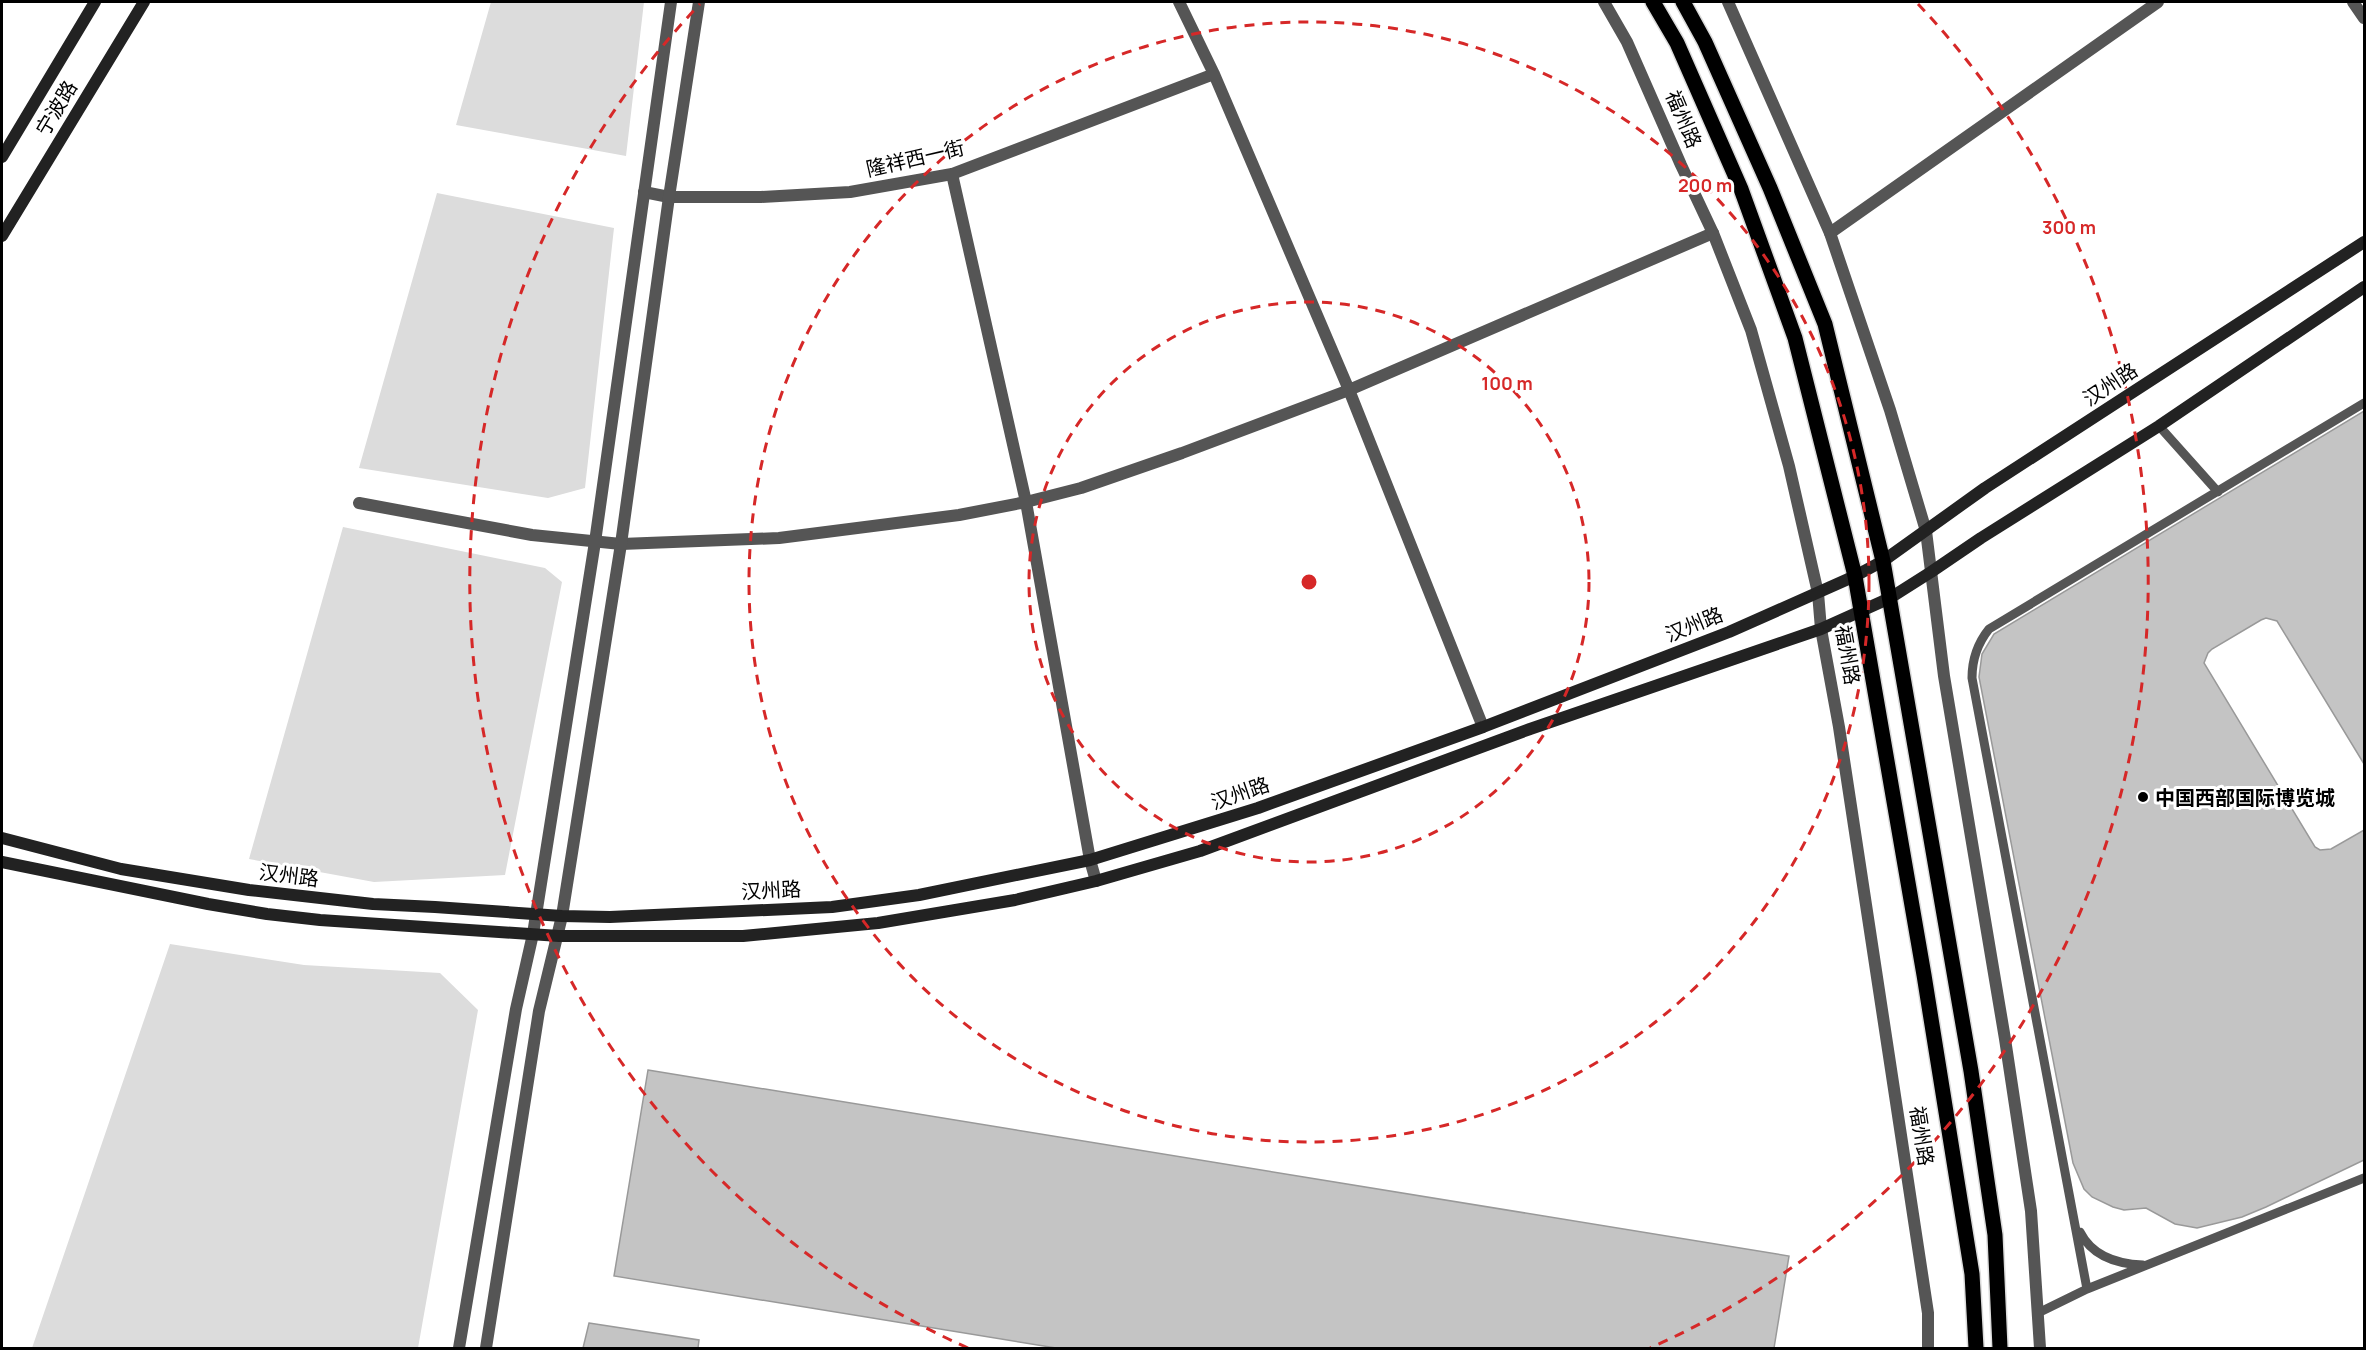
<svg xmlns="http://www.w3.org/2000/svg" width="2366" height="1350" font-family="Manrope,'Noto Sans SC',sans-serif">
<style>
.park{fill:#dcdcdc}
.building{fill:#c4c4c4;stroke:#999;stroke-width:1.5}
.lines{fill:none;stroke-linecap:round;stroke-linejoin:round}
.primary-casing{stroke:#dbdbdb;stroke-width:18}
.service{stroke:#555;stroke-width:9}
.minor{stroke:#555;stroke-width:12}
.tertiary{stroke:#555;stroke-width:12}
.secondary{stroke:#222;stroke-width:12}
.primary{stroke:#000;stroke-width:15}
.ring{fill:none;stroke:#d62828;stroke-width:3;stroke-dasharray:10 8}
.poi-dot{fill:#000;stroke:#fff;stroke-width:2}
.labels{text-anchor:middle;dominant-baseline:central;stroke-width:6;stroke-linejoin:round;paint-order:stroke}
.street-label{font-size:20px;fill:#000;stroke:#fff}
.poi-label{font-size:20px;font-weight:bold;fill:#000;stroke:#fff;text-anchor:start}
.centre{fill:#d62828;stroke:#fff;stroke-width:3}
.ring-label{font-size:18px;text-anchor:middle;font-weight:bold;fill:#d62828;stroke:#fff;stroke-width:6;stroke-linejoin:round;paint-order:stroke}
</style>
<rect width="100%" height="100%" fill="#fff"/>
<path class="park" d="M491,2H644L626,156L456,125Z
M437,193L614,228L585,488L548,498L359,468Z
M343,527L545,568L562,582L505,875L374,882L249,859Z
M170,944L304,965L440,973L478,1010L418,1348H32Z"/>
<path class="building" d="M2364,411V764L2277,621L2266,618L2261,620L2212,649L2208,653L2204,663L2315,847L2320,850L2331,849L2364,830V1160L2266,1207L2242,1217L2197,1228L2175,1224L2146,1208L2124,1210L2113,1207L2092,1197L2084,1189L2073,1163L1979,677L1982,654L1994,634Z
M648,1070L1789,1256L1774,1348H1056L614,1276Z
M589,1323L699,1340L698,1348H583Z"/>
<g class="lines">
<g class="primary-casing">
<path id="primary" d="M1653,2L1677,43L1741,189L1795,338L1855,576L1924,975L1972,1274L1976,1348
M1683,2L1705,42L1770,188L1825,324L1883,561L1971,1071L1995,1235L2000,1348"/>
</g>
<path class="service" d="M2159,426L2218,492
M2080,1232C2092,1256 2118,1264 2143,1265
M2087,1289L1972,678C1972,659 1977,644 1989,629L2364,403
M2038,1313L2087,1289L2364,1178"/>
<path class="minor" d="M1179,2L1214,74L1349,390L1483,727
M2353,2L2364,18
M952,174L1026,502L1090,860L1096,881
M644,192L669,197H761L850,192L952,174L1214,74
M1830,233L2158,2
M359,503L532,535L621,544L779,538L959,515L1026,502L1081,488L1182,453L1349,390L1713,233"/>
<path class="tertiary" d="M1604,2L1627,42L1681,165L1713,233L1751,330L1789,466L1818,593L1821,629L1839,727L1928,1313V1348
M1728,2L1830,233L1890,410L1926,531L1944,676L2005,1039L2031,1211L2040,1348
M459,1348L516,1009L533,934L595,542L671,2
M486,1348L539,1011L562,916L621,544L669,197L699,2"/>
<path class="secondary" d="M2,157L95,2
M2,236L144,2
M2,838L121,869L249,890L373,904L435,907L562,916L610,917L832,907L919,895L1090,860L1258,808L1483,727L1729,632L1855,576L1883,561L1985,488L2364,242
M2,862L208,904L267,914L320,920L559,936H743L878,923L1015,900L1096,881L1200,851L1530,729L1821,629L1890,598L1931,572L1981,538L2159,426L2364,287"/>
<use href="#primary" class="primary"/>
</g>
<g class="ring">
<circle cx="1309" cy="582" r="280"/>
<circle cx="1309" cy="582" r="560"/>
<path d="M968 1348A839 839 0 0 1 700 4M1918 4A839 839 0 0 1 1650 1348"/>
</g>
<circle class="poi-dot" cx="2143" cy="797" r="6"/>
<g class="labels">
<g class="street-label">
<text transform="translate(56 108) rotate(-59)">宁波路</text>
<text transform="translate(1684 119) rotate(67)">福州路</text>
<text transform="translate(915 158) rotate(-13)">隆祥西一街</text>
<text transform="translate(2110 384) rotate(-33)">汉州路</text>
<text transform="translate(1694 624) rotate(-22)">汉州路</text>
<text transform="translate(1848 655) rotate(80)">福州路</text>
<text transform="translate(1240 793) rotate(-19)">汉州路</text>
<text transform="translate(289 875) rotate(7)">汉州路</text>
<text transform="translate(771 890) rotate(-3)">汉州路</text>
<text transform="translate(1922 1136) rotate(81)">福州路</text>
</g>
<g class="poi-label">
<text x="2155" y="797">中国西部国际博览城</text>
</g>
</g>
<circle cx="1309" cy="582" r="9" class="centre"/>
<g class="ring-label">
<text x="1705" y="192">200 m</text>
<text x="2069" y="234">300 m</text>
<text x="1507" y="390">100 m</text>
</g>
<rect width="2366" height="1350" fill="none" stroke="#000000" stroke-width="6"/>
</svg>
